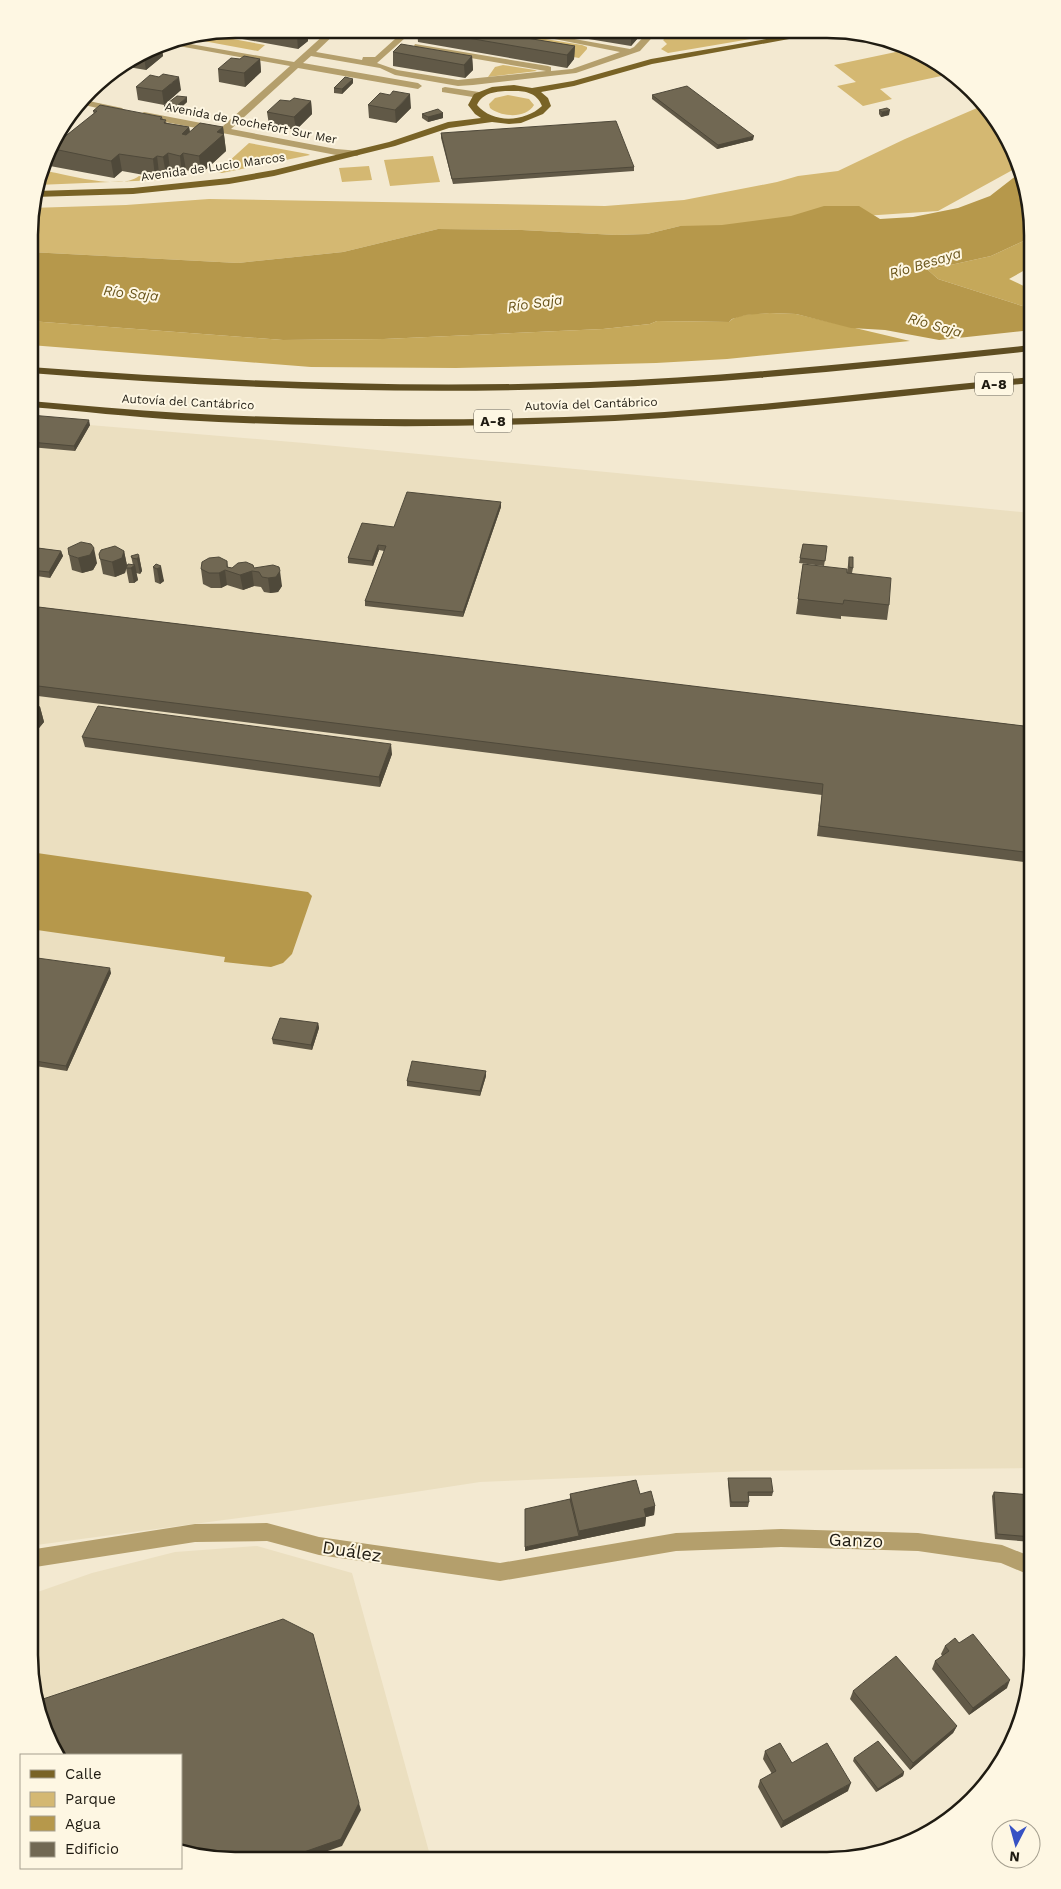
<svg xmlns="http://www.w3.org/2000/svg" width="1061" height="1889" font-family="'Work Sans',sans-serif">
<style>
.built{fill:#ebdfc0}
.green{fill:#d4b872}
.forest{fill:#c5a85a}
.water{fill:#b6984b}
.pier{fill:#f3e9d1}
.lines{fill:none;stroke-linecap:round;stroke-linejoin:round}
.street{fill:#b49f6c;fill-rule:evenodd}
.primary{fill:#796326;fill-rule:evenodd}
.highway{fill:#5f4e22;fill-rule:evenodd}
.wall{fill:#615947}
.shaded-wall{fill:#4f493a}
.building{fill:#716853;stroke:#4f493a}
.labels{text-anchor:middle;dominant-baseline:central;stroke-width:4;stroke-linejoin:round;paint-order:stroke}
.far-street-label{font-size:12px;fill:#1f1b12;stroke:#fef7e3}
.far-water-label{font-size:14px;font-style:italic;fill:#6a551b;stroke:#fef7e3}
.shield{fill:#fef7e3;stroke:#625d51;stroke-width:1}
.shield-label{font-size:14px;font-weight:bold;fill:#1f1b12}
.near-street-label{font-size:18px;fill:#1f1b12;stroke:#fef7e3}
.rim{fill:none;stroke:#1f1b12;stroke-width:2.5}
</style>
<rect width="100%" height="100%" fill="#f3e9d1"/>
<path class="built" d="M30,420L304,443L1032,513V1468L747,1471L480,1482L291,1511L29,1546Z
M257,1546L352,1573L431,1859L208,1858L181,1851V1755H57L40,1721L29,1654V1595L92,1573L175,1552Z"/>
<path class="green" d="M492,30L582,45L587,47V49L579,58L481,41Z
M666,31L793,32L668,53L661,49L667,44L663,40L669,35L661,36Z
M206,34L265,45L258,51L187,38Z
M910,49L946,75L880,89L892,99L863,106L837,86L856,82L834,65Z
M503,65L535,70L537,71L488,77L495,67Z
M508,95L529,99L534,105C526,119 501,117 490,108L489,104L495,98Z
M984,105L997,120L1020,166L938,211L700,227L680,226L647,234L616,235L522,230L438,229L343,252L238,263L30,252V208L126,205L209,199L605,206L684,200L777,182L798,176L838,171L905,139Z
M249,143L308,154L310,155L222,173L217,172Z
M433,156L440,182L390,186L384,160Z
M369,166L372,180L342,182L339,168Z
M42,170C64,174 121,191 139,176L159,180L37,185Z"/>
<path class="forest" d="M1032,237V266L1009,279L1032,290V309L938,279L928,270L991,256Z
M770,313L796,314L910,341L727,359L656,363L456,368L311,367L30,345V321L283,340L384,339L603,329L650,324L657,321L729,322C738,313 757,314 770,313Z"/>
<path class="water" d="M1022,171L1032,237L991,256L928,270L938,279L1032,309V367L950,342L885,330L851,328L796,314L770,313L746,315L732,319L729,322L657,321L650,324L603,329L384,339L283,340L30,321V252L238,263L343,252L438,229L522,230L616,235L647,234L680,226L722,225L791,216L824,206H859L880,219L913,217L958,208L990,196Z
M30,852L308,892L312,896L292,954L283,963L271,967L224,962L225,957L30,929Z"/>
<path class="pier" d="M1032,330V370L979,352L930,341Z"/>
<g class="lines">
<path class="street" d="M304,29H340L316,52L362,60L363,57H375L405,30H414L377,63L397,70L458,80L546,71L418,49L414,46L415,44L548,66L551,67V71L572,69L620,52L509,30L530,31L630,49L634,47L649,31H658L640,51L576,73L473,85L458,86L395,75L380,68L311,56L303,63L418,83L422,86L418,89L298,68L231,129L336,149L360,151L362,153L357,156L336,155L144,118L139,115L144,112L222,127L290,66L162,43L173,41L294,62L325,34Z
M445,87L479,92L483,95L479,98L442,92V88Z
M84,100L122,108L124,110L119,113L80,104Z
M267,1523L319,1537L500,1563L676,1533L781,1529L918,1533L1002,1545L1032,1557V1576L1001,1563L918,1551L781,1547L676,1551L500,1581L319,1555L267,1541L195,1542L29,1568V1550L195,1524Z"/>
<path class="primary" d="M807,32H827L652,64L574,86L541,92L548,98L551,106L543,114L521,123L509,124L492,122L449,128L395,146L274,176L229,184L133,194L34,197L36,191L133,188L229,178L274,170L389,142L448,122L481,118L475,114L468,105L474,94L492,87L514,85L532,88L573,81L651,59ZM514,91C526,91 537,93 542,106C525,122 493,124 477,105C483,91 500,91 514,91Z"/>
<path class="highway" d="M1032,345V351C885,366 738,383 590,388C403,395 216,388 30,373V367C216,381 403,389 590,382C738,376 885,360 1032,345Z
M1032,377V383C877,398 721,418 565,423C437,428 309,427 181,420C131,417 80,411 30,407V401C80,405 131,410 181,413C309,420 437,421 565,417C721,412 877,391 1032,377Z"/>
</g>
<path class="wall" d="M235,29H307L308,41L298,49L231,37L230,30L223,36L211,34Z
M417,30H478L575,46L574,59L567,68L418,42Z
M540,31H638V38L631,46Z
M161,43L163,56L146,70L122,66L156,44Z
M393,52L472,56L473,70L465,78L393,66Z
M240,59H260L261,72L245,87L219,82L218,69Z
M159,77L181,90L164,105L138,100L136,87Z
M353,79V83L342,94L334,93V88Z
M652,95L753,140L717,149L652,99Z
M290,101H311L312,114L296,130L269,125L267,112Z
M187,102L175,113L165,111L164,106Z
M368,105L411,108L396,123L369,118Z
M879,110L889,115L881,117L879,114Z
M93,111L162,117L163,120L167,123L189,127L190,132L223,127L226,151L201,174L186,170L182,174L170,170L166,175L159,173L155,177L122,171L114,178L50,166L48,152L49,146L58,142L94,114Z
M443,113V118L428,122L422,118V114Z
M441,133L634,167V171L453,184L441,138Z
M30,415L90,425L75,451L30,447Z
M501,502V507L463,617L365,606V601L384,551L379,550L373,566L348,563V558L394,527Z
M803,544L827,546L824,566L799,563Z
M30,547L61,551L63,556L50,578L30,575Z
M124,551L127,565H133L131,556H139L142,571L140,574L136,573L138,580L134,583H129L126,568L125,573L115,577L103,574L99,554Z
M69,555L97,563L93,570L82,573L72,570Z
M849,557L853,568L852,573L889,605L887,620L841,616V619L796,614L803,564L847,573Z
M227,561L228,567L232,568H254L282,586L278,592L270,593L264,592L261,587L254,586L243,590L227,585L221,588H211L203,584L201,569Z
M156,564L164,581L160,584L155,582L153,567Z
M30,606L1032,727V863L817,836L822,795L30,695Z
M30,707H40L44,722L39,728H34L30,725Z
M82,737L392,754L380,787L85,747Z
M30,957L111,973L67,1071L29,1065Z
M318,1023L319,1028L312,1050L273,1044L272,1039Z
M486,1076L480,1096L407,1086V1081Z
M728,1478L773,1492L772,1496H748L749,1502L748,1507H730L728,1483Z
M994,1492L1032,1495V1542L995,1539L992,1496Z
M570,1494H640L655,1506L654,1515L646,1517L645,1526L525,1551L570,1499Z
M959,1643L1007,1688L969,1715L932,1669L935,1661L942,1656L941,1654L945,1646Z
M853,1691L957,1726L953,1733L910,1770L850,1699Z
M765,1751L792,1763L848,1791L781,1828L758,1787L760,1780L772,1774L763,1759Z
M854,1758L904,1772L903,1776L876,1792L853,1761Z"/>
<path class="shaded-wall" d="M305,29H307L308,41L298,49L297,36Z
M230,30L223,36L222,31Z
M633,31H638V38L631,46V33Z
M161,43L163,56L146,70L144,57Z
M575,46L574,59L567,68V55Z
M472,56L473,70L465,78L464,65Z
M260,59L261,72L245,87L244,73Z
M179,77L181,90L164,105L162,91Z
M353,79V83L342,94V89Z
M410,94L411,108L396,123L395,110Z
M187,97V102L175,113L174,108Z
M311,101L312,114L296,130L294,117Z
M890,110L889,115L881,117L882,112Z
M443,113V118L428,122V117Z
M189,127L192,145L182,134Z
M223,127L226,151L201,174L199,156L217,132Z
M754,136L753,140L717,149L718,145Z
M168,153L170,170L166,175L163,157Z
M183,153L186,170L182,174L180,156Z
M119,154L122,171L114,178L111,161Z
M157,156L159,173L155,177L153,159Z
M89,420L90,425L75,451L74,446Z
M33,486L35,491L30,498V491Z
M501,502V507L463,617V612Z
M378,545L379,550L373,566L372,561Z
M94,548L97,563L93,570L82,573L78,558Z
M61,551L63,556L50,578L49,572Z
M124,551L127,566L125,573L115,577L112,562Z
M139,556L142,571L140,574L137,559Z
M135,565L138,580L134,583L131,568Z
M161,566L164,581L160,584L157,569Z
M225,570L227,585L221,588L219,573Z
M252,571L254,586L243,590L240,575Z
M280,571L282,586L278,592L270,593L268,578Z
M40,707L44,722L39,728L35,713Z
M391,744L392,754L380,787L379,777Z
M110,968L111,973L67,1071L66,1066Z
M318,1023L319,1028L312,1050L311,1045Z
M486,1071V1076L480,1096V1091Z
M655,1506L654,1515L646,1517L645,1526L525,1551V1547L579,1536V1531L644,1509Z
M1010,1680L1007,1688L969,1715L973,1708Z
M957,1726L953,1733L910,1770L913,1763Z
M904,1772L903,1776L876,1792L878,1789Z
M851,1783L848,1791L781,1828L783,1821Z
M359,1803L361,1810L342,1846L305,1859H284Z"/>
<path class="building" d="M258,29H305L297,36Z
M421,30H478L575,46L567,55Z
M621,31H633L631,33Z
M156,44H160L144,57L138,56Z
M401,44L472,56L464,65L393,52Z
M244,56L260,59L244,73L218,69L231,58L240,59Z
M163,74L179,77L162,91L136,87L150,75L159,77Z
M345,77L353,79L342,89L334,88Z
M687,86L754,136L718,145L652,95Z
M393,91L410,94L395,110L368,105L380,93L390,95Z
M177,96L187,97L174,108L164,106Z
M294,98L311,101L294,117L267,112L280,100L290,101Z
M100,105L162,117L160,119L166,120L164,123L189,127L182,134L186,135L200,123L223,127L217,132L224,134L199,156L183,153L180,156L168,153L163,157L157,156L153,159L119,154L111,161L49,148V146L55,142H58L97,111H93Z
M887,108L890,110L882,112L879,110Z
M438,109L443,113L428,117L422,114Z
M616,121L634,167L452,179L441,133Z
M30,415L89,420L74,446L30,442Z
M30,485L33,486L30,491Z
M407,492L501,502L463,612L365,601L386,546L378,545L372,561L348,558L362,523L394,527Z
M81,542L91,544L94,548L90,555L78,558L69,555L68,548Z
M803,544L827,546L825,561L800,558Z
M115,546L124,551L122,558L112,562L100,559L99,554L101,550Z
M30,547L61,551L49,572L30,570Z
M138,554L139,556L137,559L132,558L131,556Z
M219,557L227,561V567L232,568L238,563L246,562L253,565L254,568L273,565L279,567L280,571L276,577L268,578L262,577L259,572L252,571L240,575L225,570L219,573H209L201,569L202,562L209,558Z
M849,557H853V568L849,567Z
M128,564L135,565L131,568H126Z
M156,564L161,566L157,569L153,567Z
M803,564L847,569V573L891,578L889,605L844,600L843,604L798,599Z
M30,606L1032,727V853L819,826L823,784L30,685Z
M32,704L40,707L35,713H30V707Z
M98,706L391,744L379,777L82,737Z
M30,957L110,968L66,1066L29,1060Z
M280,1018L318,1023L311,1045L272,1039Z
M412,1061L486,1071L480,1091L407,1081Z
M728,1478H771L773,1492H748L749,1502H731Z
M636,1480L640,1494L651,1491L655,1506L644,1509L646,1517L579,1531L570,1494Z
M994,1492L1032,1495V1537L997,1534Z
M570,1499L579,1536L525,1547V1509Z
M283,1619L313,1634L359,1803L341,1839L284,1859L208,1858L181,1851V1755H57L40,1721L37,1701Z
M973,1634L1010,1680L973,1708L935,1661L949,1651L945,1646L955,1638L959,1643Z
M896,1656L957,1726L913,1763L853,1691Z
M878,1741L904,1772L878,1789L854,1758Z
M780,1743L792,1763L827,1743L851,1783L783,1821L760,1780L776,1771L765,1751Z"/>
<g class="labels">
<g class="far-street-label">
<text transform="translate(251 123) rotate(11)">Avenida de Rochefort Sur Mer</text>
<text transform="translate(213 167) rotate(-8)">Avenida de Lucio Marcos</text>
<text transform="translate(188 402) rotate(3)">Autovía del Cantábrico</text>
<text transform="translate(591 404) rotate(-2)">Autovía del Cantábrico</text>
</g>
<g class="far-water-label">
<text transform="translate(925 263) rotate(-17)">Río Besaya</text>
<text transform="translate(131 293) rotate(6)">Río Saja</text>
<text transform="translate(535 303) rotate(-8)">Río Saja</text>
<text transform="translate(935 325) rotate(16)">Río Saja</text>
</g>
<g class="shield">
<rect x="975" y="372.5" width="38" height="23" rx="4"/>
<rect x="474" y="409.5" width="38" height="23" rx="4"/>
</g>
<g class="shield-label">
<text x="994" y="384">A-8</text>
<text x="493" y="421">A-8</text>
</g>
<g class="near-street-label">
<text transform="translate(856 1540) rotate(2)">Ganzo</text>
<text transform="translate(352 1551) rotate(9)">Duález</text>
</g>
</g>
<path d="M0 0H1061V1889H0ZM235 38H827A197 197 0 0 1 1024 235V1655A197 197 0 0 1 827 1852H235A197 197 0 0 1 38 1655V235A197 197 0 0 1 235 38Z" fill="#fef7e3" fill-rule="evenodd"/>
<path class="rim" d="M235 38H827A197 197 0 0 1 1024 235V1655A197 197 0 0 1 827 1852H235A197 197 0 0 1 38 1655V235A197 197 0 0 1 235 38Z"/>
<rect x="20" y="1754" width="162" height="115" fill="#fef7e3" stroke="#a59f8f"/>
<rect x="30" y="1770" width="25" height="8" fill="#796326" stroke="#a59f8f"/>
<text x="65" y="1779" font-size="15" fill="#1f1b12">Calle</text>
<rect x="30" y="1792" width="25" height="15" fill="#d4b872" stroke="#a59f8f"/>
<text x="65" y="1804" font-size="15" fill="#1f1b12">Parque</text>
<rect x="30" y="1816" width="25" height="15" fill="#b6984b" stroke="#a59f8f"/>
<text x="65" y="1829" font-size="15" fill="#1f1b12">Agua</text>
<rect x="30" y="1842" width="25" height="15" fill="#716853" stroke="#a59f8f"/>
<text x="65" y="1854" font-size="15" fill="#1f1b12">Edificio</text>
<g transform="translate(1016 1844) rotate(186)"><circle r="24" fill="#fef7e3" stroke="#a59f8f"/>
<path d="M0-4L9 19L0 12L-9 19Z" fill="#3752c4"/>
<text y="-8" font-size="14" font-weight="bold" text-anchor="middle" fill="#1f1b12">N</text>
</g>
</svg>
